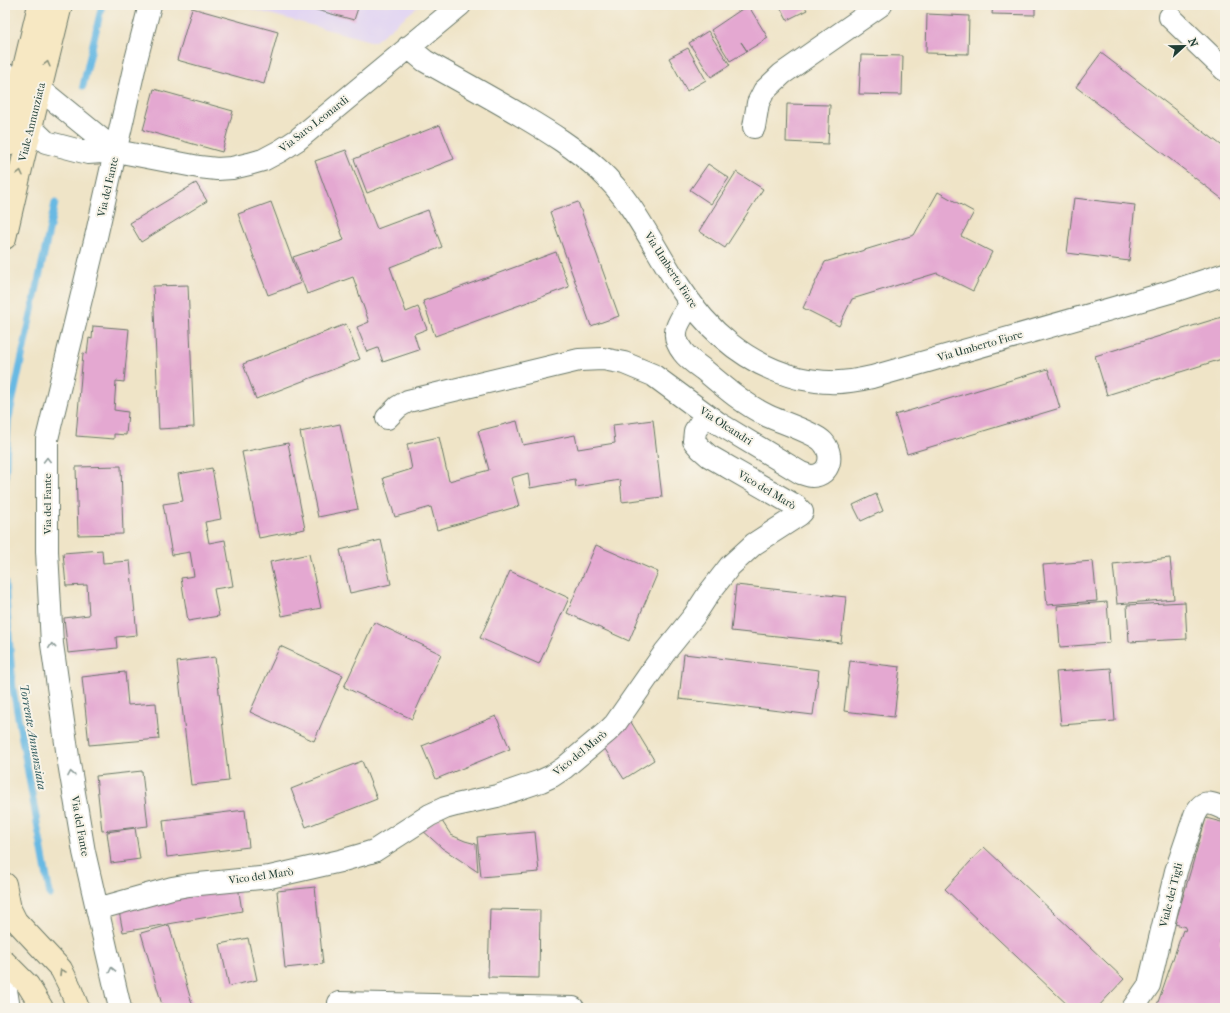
<svg xmlns="http://www.w3.org/2000/svg" width="1230" height="1013" font-family="'IM FELL French Canon',serif">
<style>
.built{fill:#e1d4f3}
.lines{fill:none;stroke-linecap:round;stroke-linejoin:round}
.stream{stroke:#68b9e3;stroke-width:7}
.building{fill:#e4a8d1}
.lane-casing{stroke:#687767;stroke-width:14}
.street-casing{stroke:#687767;stroke-width:24}
.secondary-casing{stroke:#687767;stroke-width:24}
.lane{stroke:#fff;stroke-width:12}
.street{stroke:#fff;stroke-width:22}
.secondary{stroke:#f7e8c3;stroke-width:22}
.oneway{stroke:#8b927c}
.oneway2{stroke:#8f9e9a}
.labels{text-anchor:middle;dominant-baseline:central;stroke-width:4;stroke-linejoin:round;paint-order:stroke}
.street-label{font-size:11px;fill:#1f3d34;stroke:#f7f3e8}
.water-label{font-size:12px;font-style:italic;fill:#315c60;stroke:#f7f3e8}
</style>
<rect width="100%" height="100%" fill="#f7f3e8"/>
<filter id="ink" filterUnits="userSpaceOnUse"><feTurbulence type="fractalNoise" baseFrequency=".025" numOctaves="2"/><feDisplacementMap in="SourceGraphic" scale="8" xChannelSelector="R" yChannelSelector="G"/><feConvolveMatrix kernelMatrix="1 2 1 2 8 2 1 2 1" color-interpolation-filters="sRGB"/></filter>
<filter id="wash" filterUnits="userSpaceOnUse"><feTurbulence type="fractalNoise" baseFrequency=".012" numOctaves="4" result="noise"/><feDisplacementMap in="SourceGraphic" scale="16" xChannelSelector="R" yChannelSelector="G"/><feGaussianBlur stdDeviation="0.9" result="paint"/><feColorMatrix in="noise" values="0 0 0 0 0 0 0 0 0 0 0 0 0 0 0 0 0 1.4 0 .05"/><feComposite in="paint" operator="in"/></filter>
<g filter="url(#wash)">
<rect width="100%" height="100%" fill="#efe4c7"/>
<path class="built" d="M236,5H420L374,42Z"/>
<g class="lines">
<path class="stream" d="M83,86L102,5
M5,482L8,422L55,203
M5,583L13,689L50,895"/>
</g>
<g id="blocks">
<path class="building" d="M314,5H359L354,20L313,9Z
M748,5L768,38L747,51L741,42L747,51L730,61L711,30Z
M779,5H804L807,10L787,20Z
M993,5H1035V15L992,14Z
M192,8L278,32L264,84L177,60Z
M927,14L969,16L968,54L926,53Z
M708,31L730,65L711,77L689,43Z
M688,48L706,80L687,91L669,58Z
M1101,53L1225,148V201L1076,87Z
M861,55L903,56L902,95L859,94Z
M154,89L233,111L222,152L143,130Z
M787,104L830,105L828,144L786,142Z
M440,125L454,159L367,193L354,159Z
M346,150L377,229L428,210L442,247L390,267L406,312L418,307L427,329L414,334L419,350L383,362L378,348L367,352L357,327L369,322L353,277L307,294L293,257L344,240L315,161Z
M708,164L729,178L711,204L690,190Z
M736,172L763,189L725,248L699,231Z
M196,183L207,201L141,242L130,223Z
M938,192L974,212L961,236L992,252L973,291L937,273L852,299L839,326L803,308L825,262L914,235Z
M1074,198L1135,205L1129,261L1067,253Z
M271,202L301,283L268,295L238,214Z
M578,202L619,316L591,326L550,212Z
M556,252L569,287L435,336L423,301Z
M188,285L194,427L159,429L153,286Z
M1225,316V358L1107,395L1095,356Z
M346,324L360,359L256,399L243,364Z
M93,326L129,329L124,382L116,381L114,410L128,412L126,435L114,434V439L76,436L83,353L87,354L89,338L92,339Z
M1048,369L1060,408L907,454L895,415Z
M653,420L662,497L622,502L620,480L576,487L575,480L530,488L528,473L511,478L519,506L437,530L431,507L395,517L383,478L412,469L407,444L439,437L449,481L489,470L478,431L517,421L523,445L575,435L578,449L615,443L613,425Z
M340,424L358,509L318,517L300,432Z
M288,443L305,529L259,538L242,452Z
M121,466L123,534L78,535L76,467Z
M212,468L221,519L205,522L209,543L225,540L233,586L214,589L219,616L188,621L181,578L194,576L190,552L172,555L163,504L183,501L178,474Z
M876,494L883,511L861,521L853,505Z
M381,540L391,584L350,593L340,550Z
M596,545L658,572L629,641L567,613Z
M102,550L103,563L130,561L137,635L116,637L117,648L68,653L64,618L89,615L87,585L66,586L63,553Z
M309,554L321,608L282,616L270,562Z
M1170,558L1174,599L1117,604L1113,564Z
M1093,561L1097,601L1047,605L1043,565Z
M510,571L569,598L539,664L480,638Z
M736,585L846,597L841,643L731,631Z
M1107,602L1110,643L1060,647L1057,606Z
M1185,602L1187,639L1129,642L1127,605Z
M374,622L441,654L412,719L344,687Z
M280,646L343,675L314,741L250,712Z
M684,654L819,670L813,715L679,699Z
M215,657L229,781L191,785L177,662Z
M850,661L900,667L894,717L844,711Z
M1111,668L1115,721L1061,725L1056,672Z
M125,672L128,705L156,703L159,739L89,745L82,677Z
M496,716L510,749L436,779L422,746Z
M631,722L654,760L624,779L603,746Z
M362,761L377,799L306,827L291,789Z
M142,771L148,826L102,831L96,776Z
M245,810L249,847L167,857L163,820Z
M440,818L451,835L465,841L476,844L478,872L442,848L421,829Z
M1206,818L1225,823V938L1221,937L1220,943L1225,945V998L1222,1008H1156L1183,930L1185,931L1186,927L1175,924Z
M135,828L140,859L111,863L107,832Z
M535,832L539,872L481,877L477,837Z
M984,847L1124,979L1097,1008H1071L945,889Z
M238,886L242,911L123,932L118,906Z
M315,887L323,964L285,968L277,891Z
M490,909L540,910L539,978L488,977Z
M169,925L193,1007L190,1008H163L141,933Z
M248,938L257,980L229,986L220,944Z"/>
</g>
</g>
<g filter="url(#ink)">
<use href="#blocks" fill-opacity="0" stroke="#687767" stroke-width="1"/>
<g class="lines">
<g class="lane-casing">
<path id="lane" d="M7,965L14,1008"/>
</g>
<g class="street-casing">
<path id="street" d="M1170,17L1225,70
M408,47L425,61C457,79 490,97 522,116C549,132 575,148 599,170C634,202 653,247 679,286C708,331 745,364 798,378C808,380 819,382 830,382C844,383 859,380 872,377L1170,292L1225,274
M5,75L21,79L40,89L116,151
M18,115L46,142L88,153L116,151L199,167L217,169L232,168L249,164L263,160L280,151L297,140L460,5
M754,127L758,103L764,91L782,74L881,5
M387,418L398,407L408,401L579,360L603,359L624,363L653,375L718,423L801,473C804,474 809,476 812,476C831,475 834,454 823,442C815,433 781,422 768,416C745,405 724,387 704,370C697,365 688,359 683,352C679,347 675,339 676,333C676,324 687,310 691,303
M97,909L172,888L189,885L270,877L340,861L361,855L374,851L430,815L445,808L456,805L497,796L541,781L552,776L564,768L608,731L615,724L665,652L694,616L709,593L730,566L754,544L799,515L802,512L796,506L709,456L701,449L694,441L695,431L706,414
M120,1008L84,852L68,757L52,644L47,551V439L96,237L136,60L150,5
M339,1008V1003L573,1008
M1133,1008L1149,985L1176,871L1195,815C1203,798 1210,803 1225,809"/>
</g>
<g class="secondary-casing">
<path id="secondary" d="M5,146L39,5
M5,238L23,160L61,5
M5,884L10,909L16,921L61,969L69,985L78,1008
M5,962L28,985L42,1008"/>
</g>
<use href="#lane" class="lane"/>
<use href="#street" class="street"/>
<use href="#secondary" class="secondary"/>
</g>
<defs><path id="oneway-chevron" d="M-2-3.5L2.5 0L-2 3.5" fill="none" stroke-width="1.6" stroke-linecap="round" stroke-linejoin="round"/></defs>
<g class="oneway">
<use href="#oneway-chevron" transform="translate(47 64) rotate(-76)"/>
<use href="#oneway-chevron" transform="translate(20 173) rotate(-77)"/>
<use href="#oneway-chevron" transform="translate(62 972) rotate(-121)"/>
</g>
<g class="oneway2">
<use href="#oneway-chevron" transform="translate(47 460) rotate(-90)"/>
<use href="#oneway-chevron" transform="translate(52 646) rotate(-96)"/>
<use href="#oneway-chevron" transform="translate(71 774) rotate(-100)"/>
<use href="#oneway-chevron" transform="translate(112 970) rotate(-103)"/>
</g>
</g>
<g class="labels">
<g class="street-label">
<text transform="translate(32 122) rotate(-76)">Viale Annunziata</text>
<text transform="translate(314 124) rotate(-38)">Via Saro Leonardi</text>
<text transform="translate(108 187) rotate(-77)">Via del Fante</text>
<text transform="translate(671 270) rotate(57)">Via Umberto Fiore</text>
<text transform="translate(980 346) rotate(-16)">Via Umberto Fiore</text>
<text transform="translate(726 426) rotate(33)">Via Oleandri</text>
<text transform="translate(767 490) rotate(31)">Vico del Marò</text>
<text transform="translate(47 504) rotate(-90)">Via del Fante</text>
<text transform="translate(580 753) rotate(-39)">Vico del Marò</text>
<text transform="translate(80 826) rotate(80)">Via del Fante</text>
<text transform="translate(261 876) rotate(-8)">Vico del Marò</text>
<text transform="translate(1171 895) rotate(-76)">Viale dei Tigli</text>
</g>
<g class="water-label">
<text transform="translate(33 737) rotate(80)">Torrente Annunziata</text>
</g>
</g>
<rect width="1230" height="1013" fill="none" stroke="#f7f3e8" stroke-width="20"/>
<g transform="translate(1184 46) rotate(68)" stroke="#f7f3e8" stroke-width="3" paint-order="stroke">
<path d="M0-3L7 15L0 10L-7 15Z" fill="#1f3d34"/>
<text y="-6" font-size="11" font-weight="bold" text-anchor="middle" fill="#1f3d34">N</text>
</g>
</svg>
